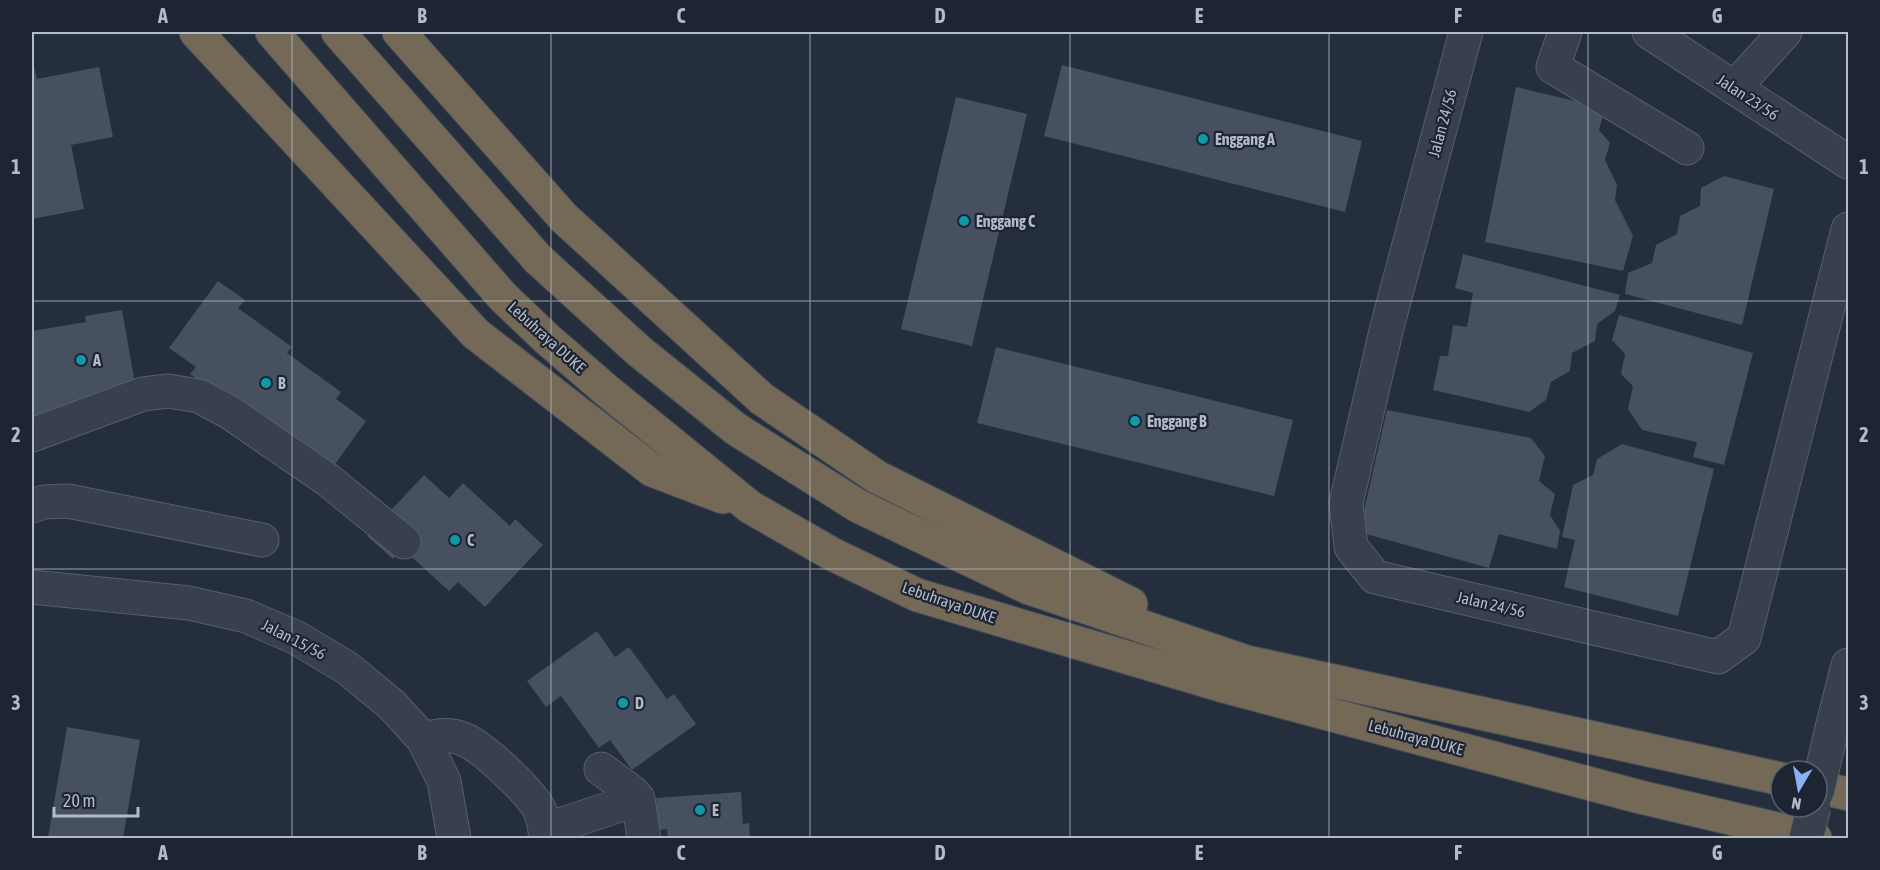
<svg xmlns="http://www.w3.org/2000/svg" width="1880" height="870" font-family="'Asap Condensed',sans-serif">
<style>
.building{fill:#465061}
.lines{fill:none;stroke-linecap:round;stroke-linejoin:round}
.minor-casing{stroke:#575e6b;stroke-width:35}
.highway-casing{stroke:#444b58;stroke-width:35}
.minor{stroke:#39404d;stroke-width:33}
.highway{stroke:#736956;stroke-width:33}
.minor-bridge-casing{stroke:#575e6b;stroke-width:35;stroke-linecap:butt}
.minor-bridge{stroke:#39404d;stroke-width:33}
.grid{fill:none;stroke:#b4bbc8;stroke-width:1.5;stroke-opacity:0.55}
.culture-dot{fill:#0f9aa8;stroke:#1e2532;stroke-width:2}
.labels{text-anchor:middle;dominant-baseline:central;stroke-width:4.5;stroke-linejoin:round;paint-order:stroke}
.street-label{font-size:16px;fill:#b4bbc8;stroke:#1e2532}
.poi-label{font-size:16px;font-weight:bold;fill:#b4bbc8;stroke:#1e2532;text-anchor:start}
.neatline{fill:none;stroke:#b4bbc8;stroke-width:2}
.grid-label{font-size:20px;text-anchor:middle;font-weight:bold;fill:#b4bbc8}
</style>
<rect width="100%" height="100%" fill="#252e3d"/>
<path class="building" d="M32,58L37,79L99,67L113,137L71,145L84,209L32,219Z
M1062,65L1362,141L1345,212L1044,136Z
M1516,87L1605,108L1599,130L1610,143L1605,160L1617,185L1615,200L1633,236L1623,271L1485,242Z
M956,97L1027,114L972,346L901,329Z
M1724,176L1774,189L1742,325L1625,294L1628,273L1652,263L1656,245L1677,234L1680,216L1700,206L1701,188Z
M1463,254L1620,295L1615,311L1597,324L1595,341L1572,353L1570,371L1551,382L1546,400L1529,412L1433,390L1440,356H1448L1453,325L1467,327L1473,293L1455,288Z
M218,281L245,300L238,308L292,347L287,353L341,392L336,399L366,421L318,488L244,412L190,374L196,367L169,348Z
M122,310L136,389L32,428V331L86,322L85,316Z
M1619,315L1753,353L1724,465L1693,457L1697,442L1642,430L1628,409L1633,386L1621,374L1625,354L1612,340Z
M996,347L1293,420L1274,496L977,423Z
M1387,410L1531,438L1545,456L1539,481L1555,494L1550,515L1560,531L1557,549L1499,534L1489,568L1359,532Z
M1622,444L1714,469L1678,616L1564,587L1575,540L1562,537L1573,485L1593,475L1597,459Z
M424,475L449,498L463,483L510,526L515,519L543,545L485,607L458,582L449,591L402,548L393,559L367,536Z
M597,631L615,657L629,647L667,699L674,694L696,724L632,770L610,740L599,748L561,696L546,707L527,681Z
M67,727L140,740L123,838H48Z
M741,792L743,824L749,823L750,838H668L667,829L659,830L656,798Z"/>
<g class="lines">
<g class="minor-casing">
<path id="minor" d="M1466,32L1387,327L1346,503L1351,547L1375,577L1718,657L1744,638L1848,229
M1565,32L1553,67L1687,148
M1649,32L1848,162
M1734,88L1785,32
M32,435L143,394L168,391L199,396L229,412L328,480L404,542
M32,506L44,502L68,501L262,540
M32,587L189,603L246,616L297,638L347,668L392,705L423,739L444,781L454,838
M1832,728L1848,665
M423,739C437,736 449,733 463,739C482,746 532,793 540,811C544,820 545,830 546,838
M638,799L644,838
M545,830L638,799L632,792L601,769"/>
</g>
<g class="highway-casing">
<path id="highway" d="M196,32L476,334L652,470L723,497
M272,32L503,297L546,338L605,389L750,507L832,554L917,595L1220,685L1640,797L1815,838
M338,32L538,259L639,351L736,429L858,506L1029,588L1247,662L1781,779
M399,32L564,218L762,399L877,477L1131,604
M1817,787L1848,794"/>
</g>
<use href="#minor" class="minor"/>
<use href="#highway" class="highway"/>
<g class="minor-bridge-casing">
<path id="minor-bridge" d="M1817,792L1832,728
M1806,838L1814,807"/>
</g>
<use href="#minor-bridge" class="minor-bridge"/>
</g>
<path class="grid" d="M292,32V838M551,32V838M810,32V838M1070,32V838M1329,32V838M1588,32V838M32,301H1848M32,569H1848"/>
<g class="culture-dot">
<circle cx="1203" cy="139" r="6"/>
<circle cx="964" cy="221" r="6"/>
<circle cx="81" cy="360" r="6"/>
<circle cx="266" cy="383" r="6"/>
<circle cx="1135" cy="421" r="6"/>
<circle cx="455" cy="540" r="6"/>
<circle cx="623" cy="703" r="6"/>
<circle cx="700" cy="810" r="6"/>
</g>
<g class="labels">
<g class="street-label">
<text transform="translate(1748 97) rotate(33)">Jalan 23/56</text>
<text transform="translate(1442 123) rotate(-75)">Jalan 24/56</text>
<text transform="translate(547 337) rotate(42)">Lebuhraya DUKE</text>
<text transform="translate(949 602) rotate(19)">Lebuhraya DUKE</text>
<text transform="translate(1491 604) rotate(13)">Jalan 24/56</text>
<text transform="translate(294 639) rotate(27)">Jalan 15/56</text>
<text transform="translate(1416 737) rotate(15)">Lebuhraya DUKE</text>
</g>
<g class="poi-label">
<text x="1215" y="139">Enggang A</text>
<text x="976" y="221">Enggang C</text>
<text x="93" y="360">A</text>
<text x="278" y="383">B</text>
<text x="1147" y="421">Enggang B</text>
<text x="467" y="540">C</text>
<text x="635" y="703">D</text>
<text x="712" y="810">E</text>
</g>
</g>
<rect width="1880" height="870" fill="none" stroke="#1e2532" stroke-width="66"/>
<g transform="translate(1799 789) rotate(190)"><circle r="28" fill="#1e2532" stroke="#5a616e" stroke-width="1.5"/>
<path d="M0-4.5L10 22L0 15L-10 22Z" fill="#8db0f4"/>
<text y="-9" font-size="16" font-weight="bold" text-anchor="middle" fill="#b4bbc8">N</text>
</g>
<path d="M54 807v9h84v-9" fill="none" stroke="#b4bbc8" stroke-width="3"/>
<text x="63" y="807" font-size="18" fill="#b4bbc8" stroke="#1e2532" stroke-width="4.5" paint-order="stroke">20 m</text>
<rect x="33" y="33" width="1814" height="804" class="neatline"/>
<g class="grid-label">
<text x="163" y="23">A</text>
<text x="422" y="23">B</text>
<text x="681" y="23">C</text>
<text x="940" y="23">D</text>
<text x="1199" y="23">E</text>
<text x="1458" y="23">F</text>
<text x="1717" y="23">G</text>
<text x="16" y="174">1</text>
<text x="1864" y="174">1</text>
<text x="16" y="442">2</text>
<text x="1864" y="442">2</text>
<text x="16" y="710">3</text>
<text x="1864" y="710">3</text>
<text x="163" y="860">A</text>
<text x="422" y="860">B</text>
<text x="681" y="860">C</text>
<text x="940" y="860">D</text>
<text x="1199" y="860">E</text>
<text x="1458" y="860">F</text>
<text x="1717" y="860">G</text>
</g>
</svg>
